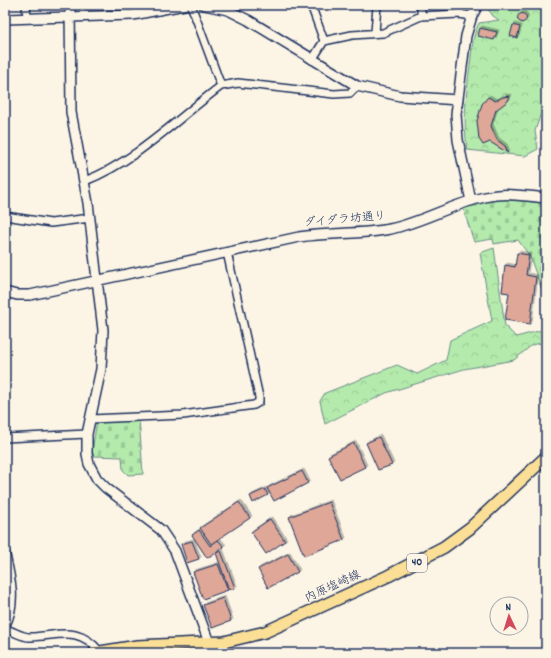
<svg xmlns="http://www.w3.org/2000/svg" width="551" height="658" font-family="Dekko,'Klee One',sans-serif">
<style>
.forest{fill:url(#forest-crowns);stroke:#688c85}
.cemetery{fill:url(#cemetery-stones);stroke:#688c85}
.building{fill:#dea797;stroke:#1b2f5e;filter:url(#shadow)}
.lines{fill:none;stroke-linecap:round;stroke-linejoin:round}
.minor-casing{stroke:#1b2f5e;stroke-width:10}
.tertiary-casing{stroke:#1b2f5e;stroke-width:12}
.primary-casing{stroke:#1b2f5e;stroke-width:14}
.minor{stroke:#fcf5e5;stroke-width:7}
.tertiary{stroke:#fcf5e5;stroke-width:9}
.primary{stroke:#fbdf96;stroke-width:11}
.labels{text-anchor:middle;dominant-baseline:central;stroke-width:3;stroke-linejoin:round;paint-order:stroke}
.shield{fill:#fcf5e5;stroke:#5e6a86;stroke-width:1}
.shield-label{font-size:11px;font-weight:bold;fill:#1b2f5e}
.street-label{font-size:12px;fill:#1b2f5e;stroke:#fcf5e5}
</style>
<defs>
<pattern id="forest-crowns" width="20" height="18" patternUnits="userSpaceOnUse"><rect width="20" height="18" fill="#b4eaac"/><path d="M2 6a3 3 0 1 1 6 0M12 15a3 3 0 1 1 6 0" fill="none" stroke="#9ac996"/></pattern>
<pattern id="cemetery-stones" width="16" height="16" patternUnits="userSpaceOnUse"><rect width="16" height="16" fill="#b4eaac"/><path d="M2 7V4a2 2 0 0 1 4 0v3zM10 15v-3a2 2 0 0 1 4 0v3z" fill="#9ac996"/></pattern>
<filter id="shadow"><feDropShadow dx="2" dy="-2" stdDeviation="0" flood-color="#0004"/></filter>
</defs>
<rect width="100%" height="100%" fill="#fcf5e5"/>
<filter id="ink" filterUnits="userSpaceOnUse"><feTurbulence type="fractalNoise" baseFrequency=".025" numOctaves="2"/><feDisplacementMap in="SourceGraphic" scale="8" xChannelSelector="R" yChannelSelector="G"/><feConvolveMatrix kernelMatrix="1 2 1 2 8 2 1 2 1" color-interpolation-filters="sRGB"/></filter>
<g filter="url(#ink)">
<path class="forest" d="M485,5H546V98L535,131L538,149L525,156L467,150C463,118 466,97 470,65C472,50 472,37 479,23L499,20L493,16Z
M494,248L505,326L516,337L546,329V342L532,345L514,360L464,369L386,393L325,424L320,401L325,393L397,365L417,374L446,360L450,340L492,321L480,253Z"/>
<path class="cemetery" d="M504,199L546,203V300L529,255L518,240L494,244L493,239L474,242L463,208L483,201Z
M139,418L143,474L128,475L123,470L122,457L94,456L92,451L97,421Z"/>
<path class="building" d="M517.5 18a4.5 4.5 0 1 1 9 0a4.5 4.5 0 1 1-9 0Z
M513,25L520,27L517,38L510,36Z
M480,28L497,32L494,40L478,36Z
M510,96L508,101L496,110L491,126L497,140L505,146L508,153L490,142L483,145L479,139L477,121L482,104L488,97L495,101L503,97Z
M517,253L529,255L526,275L536,277L530,324L505,320L509,293L502,292L505,265L515,267Z
M379,437L392,465L378,470L366,443Z
M354,443L365,467L340,479L328,456Z
M302,471L308,483L274,501L267,488Z
M265,489L268,495L253,503L250,496Z
M239,502L250,518L211,544L200,528Z
M329,502L344,540L304,556L289,517Z
M270,519L285,541L266,554L251,532Z
M199,530L210,546L218,540L224,547L207,558L192,535Z
M192,541L199,559L187,563L181,544Z
M221,551L235,588L229,590L216,553Z
M288,554L298,572L268,588L258,569Z
M218,564L228,590L203,599L193,572Z
M223,598L231,621L212,628L203,605Z"/>
<g class="lines">
<g class="minor-casing">
<path id="minor" d="M26,5L27,18
M191,5L221,86
M311,5L324,41
M421,5V16
M459,14L461,5
M375,33L377,5
M312,60L324,41L352,35L383,33L421,16L459,14L472,16
M85,181C136,161 177,119 221,86L238,83L334,94L350,93L357,86
M5,216L51,223L90,218
M91,419L183,415L254,405L259,402V397L227,252
M5,438L87,434
M5,551C11,576 18,604 5,627
M5,629C14,631 23,638 31,637C58,636 79,625 100,652"/>
</g>
<g class="tertiary-casing">
<path id="tertiary" d="M70,5L71,112L88,203L103,330L101,369L87,434V454L89,464L97,479L106,488L161,530L175,551L213,653
M204,5L228,10L248,20L357,86L400,96L458,100
M5,19L133,15L184,5
M471,201L458,140L456,114L466,36L472,16L478,5
M5,292L17,295H30L299,237C329,232 360,235 390,229C423,222 452,204 485,197C505,192 526,196 546,198"/>
</g>
<g class="primary-casing">
<path id="primary" d="M94,653L137,646L224,642L265,632L388,576L444,547L470,528L546,457"/>
</g>
<use href="#minor" class="minor"/>
<use href="#tertiary" class="tertiary"/>
<use href="#primary" class="primary"/>
</g>
</g>
<g class="labels">
<rect class="shield" x="407" y="554" width="20" height="18" rx="3"/>
<g class="shield-label">
<text x="417" y="563">40</text>
</g>
<g class="street-label">
<text transform="translate(345 220) rotate(-5)">ダイダラ坊通り</text>
<text transform="translate(333 587) rotate(-25)">内原塩崎線</text>
</g>
</g>
<rect width="551" height="658" fill="none" stroke="#fcf5e5" stroke-width="20"/>
<rect x="10" y="10" width="531" height="638" fill="none" stroke="#1b2f5e" stroke-width="1.5" filter="url(#ink)"/>
<g transform="translate(509 616) rotate(356)"><circle r="19" fill="#fcf5e5" stroke="#a2a6af"/>
<path d="M0-3L7 15L0 10L-7 15Z" fill="#d1495b"/>
<text y="-6" font-size="11" font-weight="bold" text-anchor="middle" fill="#1b2f5e">N</text>
</g>
</svg>
